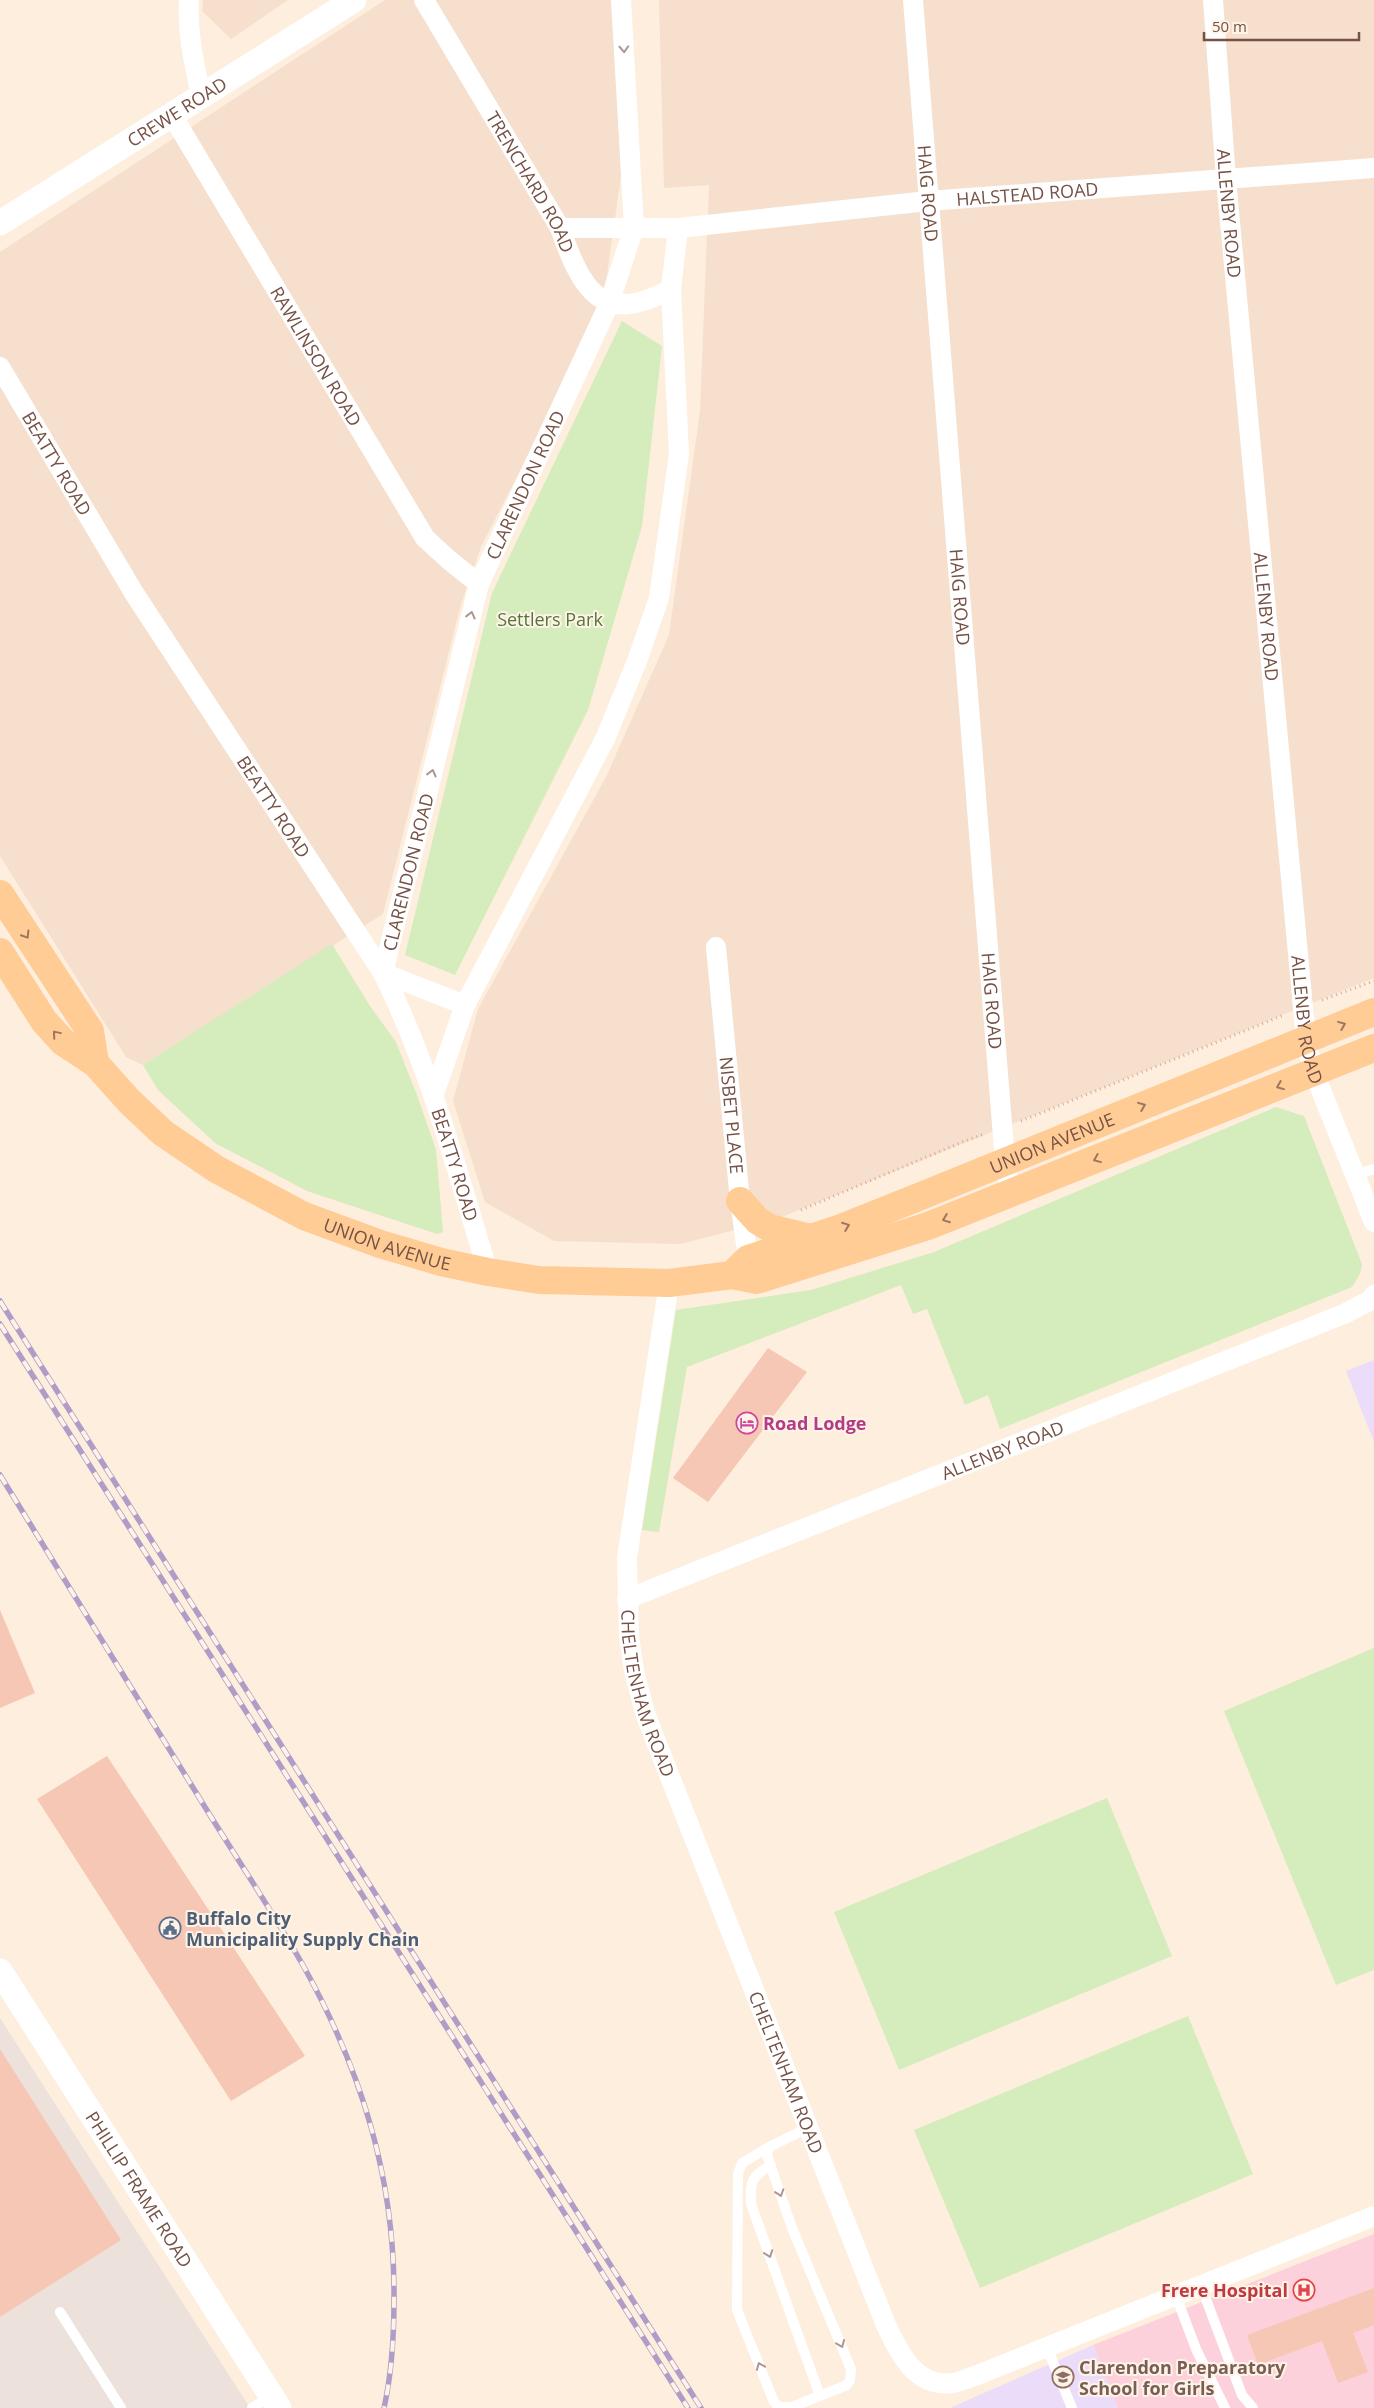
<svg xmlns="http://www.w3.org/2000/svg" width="1374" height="2408" font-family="'Open Sans',sans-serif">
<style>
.residential{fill:#f6dfcc}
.industrial{fill:#ece1db}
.education{fill:#ebdcfa}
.medical{fill:#fdd1db}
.green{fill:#d5ecbc}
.building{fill:#f6c7b4}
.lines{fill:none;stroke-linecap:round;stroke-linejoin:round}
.path{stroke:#daaa97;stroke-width:3;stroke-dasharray:1 4;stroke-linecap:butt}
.service{stroke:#fff;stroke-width:10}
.minor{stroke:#fff;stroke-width:20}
.tertiary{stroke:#fff;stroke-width:25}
.primary{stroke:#ffcc95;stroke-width:28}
.rail-casing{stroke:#af9dc7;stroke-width:5.5}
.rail{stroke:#fff3e7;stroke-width:4;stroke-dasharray:11;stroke-linecap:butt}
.oneway{stroke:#ad978f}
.oneway2{stroke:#9f765d}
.labels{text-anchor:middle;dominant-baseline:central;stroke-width:4;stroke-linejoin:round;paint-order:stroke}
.street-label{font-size:18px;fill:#765145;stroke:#fff3e7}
.park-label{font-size:18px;fill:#527739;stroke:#fff3e7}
.hotel-label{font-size:18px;font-weight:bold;fill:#b23c85;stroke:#fff3e7;text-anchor:start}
.service-label{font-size:18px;font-weight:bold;fill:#4e5e75;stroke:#fff3e7;text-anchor:start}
.health-label{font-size:18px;font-weight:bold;fill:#be3a42;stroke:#fff3e7;text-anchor:end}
.education-label{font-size:18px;font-weight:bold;fill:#785e54;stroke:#fff3e7;text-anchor:start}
</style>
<rect width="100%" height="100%" fill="#feeede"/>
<path class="residential" d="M203,0H288L231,39L202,11Z
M385,0H613L621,176L602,310L481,547L461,604L383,914L143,1065L126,1057L0,856V252Z
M659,0H1374V978L774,1220L680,1244L554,1241L485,1202L453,1101L478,1009L606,777L669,635L700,411L709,185L664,188Z"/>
<path class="industrial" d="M0,2018L250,2408H0Z"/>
<path class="education" d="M1374,1360V1442L1346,1371Z
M1093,2345L1118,2408H950Z"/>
<path class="medical" d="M1374,2234V2408H1118L1093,2345Z"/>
<path class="green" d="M622,321L662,346L642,526L588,710L455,975L405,955L492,593Z
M332,944L370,1006L396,1042L418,1098L436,1150L443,1232L437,1234L307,1191L215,1143L158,1090L143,1065Z
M1276,1107L1304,1116L1362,1264L1360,1274L1352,1287L1000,1429L988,1395L965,1405L927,1309L913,1314L901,1285L687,1367L659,1532L642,1530L676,1310L811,1290L934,1252Z
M1374,1648V1970L1336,1985L1224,1711Z
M1107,1798L1172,1956L899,2070L834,1912Z
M1188,2016L1253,2174L980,2288L914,2130Z"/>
<path class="building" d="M768,1348L807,1372L708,1502L673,1478Z
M0,1610L35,1693L0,1708Z
M107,1756L305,2056L231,2101L37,1799Z
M0,2049L121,2240L0,2317Z
M1374,2288V2325L1353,2333L1368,2372L1338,2383L1322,2341L1258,2365L1247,2335Z"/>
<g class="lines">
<path class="path" d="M1322,1000L1374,981
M1021,1121L1284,1015
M801,1210L962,1142L984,1134"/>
<path class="service" d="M1355,1175L1374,1169
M769,2147L767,2155L792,2228L851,2369L850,2380L847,2385L792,2407H780L774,2402L737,2310L738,2174L742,2163L769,2147L808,2128
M771,2165C751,2177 750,2181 751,2204L820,2396
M1201,2286L1242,2395L1253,2408
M1176,2296L1196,2349L1225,2408
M60,2312L121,2408
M1047,2348L1072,2408
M252,2408L271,2396"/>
<g class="minor">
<path d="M189,0C187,33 194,63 201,95"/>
<path id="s1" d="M424,0L560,228C582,290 601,327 671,289"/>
<path id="s2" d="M913,0L1005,1162L1010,1194"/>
<path id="s3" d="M1213,0L1226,179L1306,1040L1314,1073L1374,1222"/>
<path id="s4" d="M172,115L425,538L449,560L479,584"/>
<path id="s5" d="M560,228H678L928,201L1374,168"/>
<path id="s6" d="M0,367L134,593L383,973C430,1068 457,1171 488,1272"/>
<path id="s7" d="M716,947L740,1201L748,1259L753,1271"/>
<path id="s8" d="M465,1005L383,973L479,584L609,304L634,227L621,0"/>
<path d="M434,1094L465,1005L605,739L637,661L659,598L679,454L671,289L678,228"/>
<path id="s9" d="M669,1283L627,1558L629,1636L634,1671L646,1716L886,2325C899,2352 915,2388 952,2383C960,2382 968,2378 975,2376L1374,2216"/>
<path id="s10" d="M627,1599L1344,1314L1371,1300L1374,1295"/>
</g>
<g class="tertiary">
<path id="s11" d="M0,223L354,0"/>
<path id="s12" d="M0,1971L279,2408"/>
</g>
<g class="primary">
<path d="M0,894L90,1031L95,1063"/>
<path id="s13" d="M0,952L44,1021L63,1042L95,1063L129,1101L163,1133L216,1169L304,1216L380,1244L441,1262L488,1272L539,1280L669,1283L732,1275L757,1280L928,1226L1374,1048"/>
<path d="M740,1201L758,1221L770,1228L811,1238"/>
<path id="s14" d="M732,1275L748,1259L841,1228L916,1198L1374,1012"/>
</g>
<g class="rail-casing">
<path id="rail" d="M0,1301L701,2408
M0,1324L688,2408
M0,1475C66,1582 131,1688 197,1794C232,1852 271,1908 304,1967C362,2072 395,2179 394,2299C394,2336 392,2372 384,2408"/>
</g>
<use href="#rail" class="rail"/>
</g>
<defs><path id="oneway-chevron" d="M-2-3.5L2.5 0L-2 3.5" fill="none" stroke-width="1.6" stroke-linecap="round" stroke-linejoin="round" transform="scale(1.25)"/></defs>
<g class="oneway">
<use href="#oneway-chevron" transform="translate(624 49) rotate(87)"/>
<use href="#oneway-chevron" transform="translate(471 615) rotate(-76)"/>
<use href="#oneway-chevron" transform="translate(432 773) rotate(-76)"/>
<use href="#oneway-chevron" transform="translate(780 2193) rotate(71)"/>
<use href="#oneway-chevron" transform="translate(769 2254) rotate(70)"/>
<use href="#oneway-chevron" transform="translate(841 2344) rotate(67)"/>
<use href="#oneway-chevron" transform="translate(760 2366) rotate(-112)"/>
</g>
<g class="oneway2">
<use href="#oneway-chevron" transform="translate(26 935) rotate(58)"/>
<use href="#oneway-chevron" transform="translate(1342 1025) rotate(-22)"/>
<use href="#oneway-chevron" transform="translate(56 1034) rotate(-130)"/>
<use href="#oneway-chevron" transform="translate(1280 1086) rotate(158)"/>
<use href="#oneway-chevron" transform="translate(1142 1106) rotate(-22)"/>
<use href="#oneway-chevron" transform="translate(1097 1159) rotate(158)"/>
<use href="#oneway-chevron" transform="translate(946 1219) rotate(159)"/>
<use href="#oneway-chevron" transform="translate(846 1226) rotate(-21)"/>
</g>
<defs>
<g id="hotel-ring" transform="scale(1.125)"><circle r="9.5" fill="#fff3e7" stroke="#d1479c" stroke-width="1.5"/><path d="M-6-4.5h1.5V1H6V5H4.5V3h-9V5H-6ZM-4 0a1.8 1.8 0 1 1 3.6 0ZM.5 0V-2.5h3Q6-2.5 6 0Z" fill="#d1479c"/></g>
<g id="civic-ring" transform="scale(1.125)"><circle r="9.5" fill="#fff3e7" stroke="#5c6f8a" stroke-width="1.5"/><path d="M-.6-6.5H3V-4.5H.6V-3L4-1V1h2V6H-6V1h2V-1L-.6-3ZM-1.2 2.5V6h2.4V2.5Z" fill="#5c6f8a"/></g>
<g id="hospital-ring" transform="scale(1.125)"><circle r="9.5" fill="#fff3e7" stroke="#e0444e" stroke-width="1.5"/><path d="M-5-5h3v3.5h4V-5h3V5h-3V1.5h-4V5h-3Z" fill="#e0444e"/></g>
<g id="school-ring" transform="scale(1.125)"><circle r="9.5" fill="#fff3e7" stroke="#8d6e63" stroke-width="1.5"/><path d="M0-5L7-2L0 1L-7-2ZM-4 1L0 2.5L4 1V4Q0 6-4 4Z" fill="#8d6e63"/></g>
</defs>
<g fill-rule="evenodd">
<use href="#hotel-ring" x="747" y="1423"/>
<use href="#civic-ring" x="170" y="1928"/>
<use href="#hospital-ring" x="1304" y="2290"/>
<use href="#school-ring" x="1063" y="2377"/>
</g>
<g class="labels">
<g class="street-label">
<text stroke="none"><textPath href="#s11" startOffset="209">CREWE ROAD</textPath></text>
<text stroke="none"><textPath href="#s1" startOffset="211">TRENCHARD ROAD</textPath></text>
<text stroke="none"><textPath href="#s2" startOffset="194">HAIG ROAD</textPath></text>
<text stroke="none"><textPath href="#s5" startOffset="469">HALSTEAD ROAD</textPath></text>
<text stroke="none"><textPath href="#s3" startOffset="214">ALLENBY ROAD</textPath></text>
<text stroke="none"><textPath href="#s4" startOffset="281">RAWLINSON ROAD</textPath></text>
<text stroke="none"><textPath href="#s6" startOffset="112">BEATTY ROAD</textPath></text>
<text stroke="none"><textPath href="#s8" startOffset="598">CLARENDON ROAD</textPath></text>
<text stroke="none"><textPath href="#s2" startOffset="599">HAIG ROAD</textPath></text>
<text stroke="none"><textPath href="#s3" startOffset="619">ALLENBY ROAD</textPath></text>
<text stroke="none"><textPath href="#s6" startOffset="518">BEATTY ROAD</textPath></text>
<text stroke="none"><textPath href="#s8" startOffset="192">CLARENDON ROAD</textPath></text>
<text stroke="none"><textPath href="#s2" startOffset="1004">HAIG ROAD</textPath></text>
<text stroke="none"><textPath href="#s3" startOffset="1024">ALLENBY ROAD</textPath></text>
<text stroke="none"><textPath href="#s7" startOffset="169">NISBET PLACE</textPath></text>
<text stroke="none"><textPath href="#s14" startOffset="348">UNION AVENUE</textPath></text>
<text stroke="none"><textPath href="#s6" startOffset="922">BEATTY ROAD</textPath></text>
<text stroke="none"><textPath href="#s13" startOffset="498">UNION AVENUE</textPath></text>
<text stroke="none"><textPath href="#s10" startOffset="404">ALLENBY ROAD</textPath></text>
<text stroke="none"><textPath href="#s9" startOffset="416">CHELTENHAM ROAD</textPath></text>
<text stroke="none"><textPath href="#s9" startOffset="821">CHELTENHAM ROAD</textPath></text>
<text stroke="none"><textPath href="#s12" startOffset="259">PHILLIP FRAME ROAD</textPath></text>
</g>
<g class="park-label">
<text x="550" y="619">Settlers Park</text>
</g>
<g class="hotel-label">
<text x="763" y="1423">Road Lodge</text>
</g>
<g class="service-label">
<text x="186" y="1918">Buffalo City<tspan x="186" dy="21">Municipality Supply Chain</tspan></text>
</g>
<g class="health-label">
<text x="1288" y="2290">Frere Hospital</text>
</g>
<g class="education-label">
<text x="1079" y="2367">Clarendon Preparatory<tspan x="1079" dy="21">School for Girls</tspan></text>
</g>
</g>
<path d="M1204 32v8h155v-8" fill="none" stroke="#765145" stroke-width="2.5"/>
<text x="1212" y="32" font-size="15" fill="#765145" stroke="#fff3e7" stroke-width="4" paint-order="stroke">50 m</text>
</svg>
